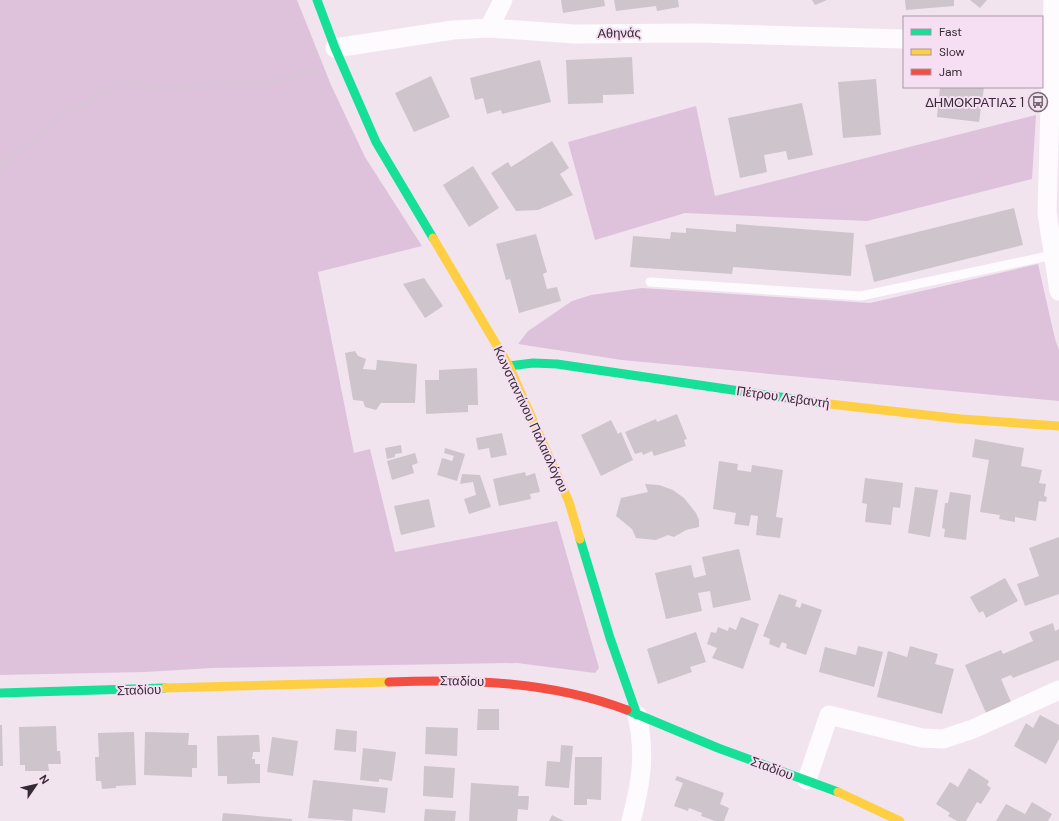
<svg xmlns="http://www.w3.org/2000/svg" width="1059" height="821" font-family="'DM Sans',sans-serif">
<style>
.green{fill:#dec1db}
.building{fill:#cec4cc}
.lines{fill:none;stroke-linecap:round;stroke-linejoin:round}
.path{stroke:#cfcbce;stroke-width:2.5;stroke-dasharray:2 3;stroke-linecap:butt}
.lane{stroke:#fdfbfd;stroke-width:9}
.street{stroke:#fdfbfd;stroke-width:19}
.fast{stroke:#16e098;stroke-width:9}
.slow{stroke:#ffcf43;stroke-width:9}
.jam{stroke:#f24e42;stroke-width:9}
.labels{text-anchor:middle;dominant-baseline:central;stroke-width:4;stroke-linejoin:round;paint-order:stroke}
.street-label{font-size:13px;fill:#342b33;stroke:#f6dff3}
.poi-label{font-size:13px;fill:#342b33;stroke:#f6dff3;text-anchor:end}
</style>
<rect width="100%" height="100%" fill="#f1e4ef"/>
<path class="green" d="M0,0H297L331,85L365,157L422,246L318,272L354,453L370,449L395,552L557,521L599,668L595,673L517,663L212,668L145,672L0,675Z
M696,106L715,196L1036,115L1032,179L867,221L685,213L595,240L568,142Z
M1038,264L1055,339L1059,350V401L622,360L518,344L528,331L572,301L591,295L642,288L870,303Z"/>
<path class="building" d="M561,0H604L605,6L563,13Z
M614,0H678L679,7L657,11L656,6L616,11Z
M812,0H827L815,5Z
M905,0H954V6L906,10Z
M970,0H987L980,8Z
M632,57L634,94L603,95V103L568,104L566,60Z
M540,60L551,102L502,114L501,110L487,114L483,98L475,100L470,78Z
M431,76L450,117L414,132L395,93Z
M876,79L881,135L843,138L838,82Z
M940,87H984L979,122L937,117Z
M802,103L813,155L788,160L786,151L764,155L767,172L740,178L728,118Z
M552,141L569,168L560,174L573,195L538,210L516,211L491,173L508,162L511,167Z
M473,166L499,208L469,227L443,185Z
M1014,208L1023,245L874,282L865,245Z
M736,224L854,233L851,276L733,267L732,274L630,267L633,236L670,239L671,232L686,233V228L736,232Z
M536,234L547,272L543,274L547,289L557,287L561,301L519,313L510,279L506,280L496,244Z
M424,278L443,306L425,318L403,284Z
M355,351L358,356L366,359L363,369L376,370L377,360L417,364L415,403H381L376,410L365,407L363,401L353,400L345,353Z
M477,368L478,405H468V412L426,414L425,380H439V370Z
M677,414L687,439L684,440L686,446L654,456L652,451L643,455L642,452L635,454L625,432L656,419L657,422Z
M611,420L618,434L621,432L633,460L601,476L581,435Z
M502,433L507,455L491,458L489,448L478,450L476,438Z
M975,439L1024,448L1021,466L1042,470L1039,483L1046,484L1044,496L1047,497L1046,502L1039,501L1036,521L1015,517V522L999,519L1000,515L980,512L989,460L972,457Z
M401,445L402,453L395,454V457L387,459L385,448Z
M445,448L465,454L457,481L437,475L442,458L452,461L454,456L444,453Z
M415,453L418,463L412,465L414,473L392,480L387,461Z
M719,461L738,464L737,470L751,472L752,465L783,470L776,517L783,518L780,538L756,535L758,516L751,515L749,526L734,524L736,513L713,509Z
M525,472L526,476L535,473L540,492L530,494L531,499L499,506L493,479Z
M462,474L480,475L491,507L469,514L464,499L476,495L473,482L460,484Z
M865,478L903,483L900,508L893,507L891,525L865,522L867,504L862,503Z
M645,484L659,485L673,490L684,498L696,513L699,520V527L686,530L674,537L668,535L656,540L636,538L632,529L616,516L621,498L648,492Z
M915,487L938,490L930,537L908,533Z
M950,492L971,495L966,540L944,537L945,529L942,528L945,503H948Z
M429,499L435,527L401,535L394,506Z
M1059,537V594L1025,606L1017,584L1039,576L1029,548Z
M739,549L751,600L713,608L710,591L698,593L702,611L666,619L655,573L691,565L694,578L706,575L702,557Z
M1005,578L1018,601L986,618L983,611L979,613L970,597Z
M779,594L797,600L795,606L800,608L802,603L822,610L806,655L786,648L787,644L782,642L779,648L769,644L770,639L763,636Z
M741,617L759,624L743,669L712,658L717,648L707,644L711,632L716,633L718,627L728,631L729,627L736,630Z
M1053,623L1055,631L1059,629V660L1013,678L1011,675L1001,679L1011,702L986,713L965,665L1001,650L1003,654L1033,641L1029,632Z
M696,632L706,662L690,667L692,672L658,684L647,649Z
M858,646L883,652L874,687L819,672L825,647L856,655Z
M910,646L938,654L935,664L954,669L942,714L877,697L888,651L907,657Z
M478,709H499V730H477Z
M1040,715L1059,725V739L1046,764L1014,746L1026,723L1033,728Z
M0,725H2L3,766H0Z
M56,726L57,751H60L61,764H48L49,771H25V765H20L19,727Z
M426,727L458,728L457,756L425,754Z
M336,729L357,731L356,752L334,750Z
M134,732L136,785L116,786V788L102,789L101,781H96L95,757H99L98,733Z
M145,732L189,733L188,745H197V768H192V777L144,775Z
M259,735L260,752H253L252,759H255V764H260V783L227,784V776H218L217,736Z
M272,737L298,741L293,776L267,772Z
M561,745L573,746L569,788L545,786L547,761L560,762Z
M363,748L396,752L392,781L379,779V782L360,780Z
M575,757H602L601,800L587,799V805H574Z
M424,766L455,768L453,798L423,796Z
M969,768L989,781L987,785L991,788L981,804L977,802L966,821H957L948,816L950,813L936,804L950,782L958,787Z
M677,776L724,793L720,804L729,808L724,821H715L701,816L702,813L689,808L688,811L674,806L683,783L675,780Z
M313,780L388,788L385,813L353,809L352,821L308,818Z
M471,783L519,786L518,796H529L528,810L518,809L517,821H469Z
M1032,802L1052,814L1048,821H996L1006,804L1025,814Z
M425,809L456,811L455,821H424Z
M223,813L292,819V821H222Z
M552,815L564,821H549Z"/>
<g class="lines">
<path class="path" d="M0,166L59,118L122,82L158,87L270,82L322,68"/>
<path class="lane" d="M650,282L861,296L1053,255"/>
<path class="street" d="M1053,0L1047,213L1059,291
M489,28L503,0
M335,48L453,30L489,28L575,34L696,33L904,39
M807,780L829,715L922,738L943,739L973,729L1059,690
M631,821C641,784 646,753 637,715"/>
<path class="fast" d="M317,0L335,48L376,142L433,238
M509,366L533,363L557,364L821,403
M580,539L610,638L637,715
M0,693L165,688
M627,710L718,748L838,792"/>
<path class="slow" d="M433,238L509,366L569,502L580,539
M821,403L961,419L1059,426
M165,688L389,682
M838,792L900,821"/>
<path class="jam" d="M389,682C470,679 550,681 627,710"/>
</g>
<defs>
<g id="bus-ring" transform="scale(1)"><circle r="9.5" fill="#f6dff3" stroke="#766c75" stroke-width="1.5"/><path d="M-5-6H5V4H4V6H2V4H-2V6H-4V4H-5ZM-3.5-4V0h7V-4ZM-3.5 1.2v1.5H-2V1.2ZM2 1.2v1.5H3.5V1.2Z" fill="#766c75"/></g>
</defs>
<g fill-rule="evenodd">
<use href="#bus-ring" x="1038" y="102"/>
</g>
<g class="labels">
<g class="street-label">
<text transform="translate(619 33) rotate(-1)">Αθηνάς</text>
<text transform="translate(783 397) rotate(8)">Πέτρου Λεβαντή</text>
<text transform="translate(531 419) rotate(65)">Κωνσταντίνου Παλαιολόγου</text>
<text transform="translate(462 681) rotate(1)">Σταδίου</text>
<text transform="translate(139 690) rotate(-2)">Σταδίου</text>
<text transform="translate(772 768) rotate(20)">Σταδίου</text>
</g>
<g class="poi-label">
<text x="1024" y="102">ΔΗΜΟΚΡΑΤΙΑΣ 1</text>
</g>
</g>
<rect x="903" y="16" width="140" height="72" fill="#f6dff3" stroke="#a897a6"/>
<rect x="911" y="29" width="20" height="6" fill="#16e098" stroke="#a897a6"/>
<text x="939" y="36" font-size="12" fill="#342b33">Fast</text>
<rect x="911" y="49" width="20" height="6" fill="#ffcf43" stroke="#a897a6"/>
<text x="939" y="56" font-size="12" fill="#342b33">Slow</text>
<rect x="911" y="69" width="20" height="6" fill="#f24e42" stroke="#a897a6"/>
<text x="939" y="76" font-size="12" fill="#342b33">Jam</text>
<g transform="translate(36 785) rotate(56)" stroke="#f6dff3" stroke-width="3" paint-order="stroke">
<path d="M0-3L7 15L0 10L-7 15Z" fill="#342b33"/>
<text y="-6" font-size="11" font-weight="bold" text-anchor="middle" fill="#342b33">N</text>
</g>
</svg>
